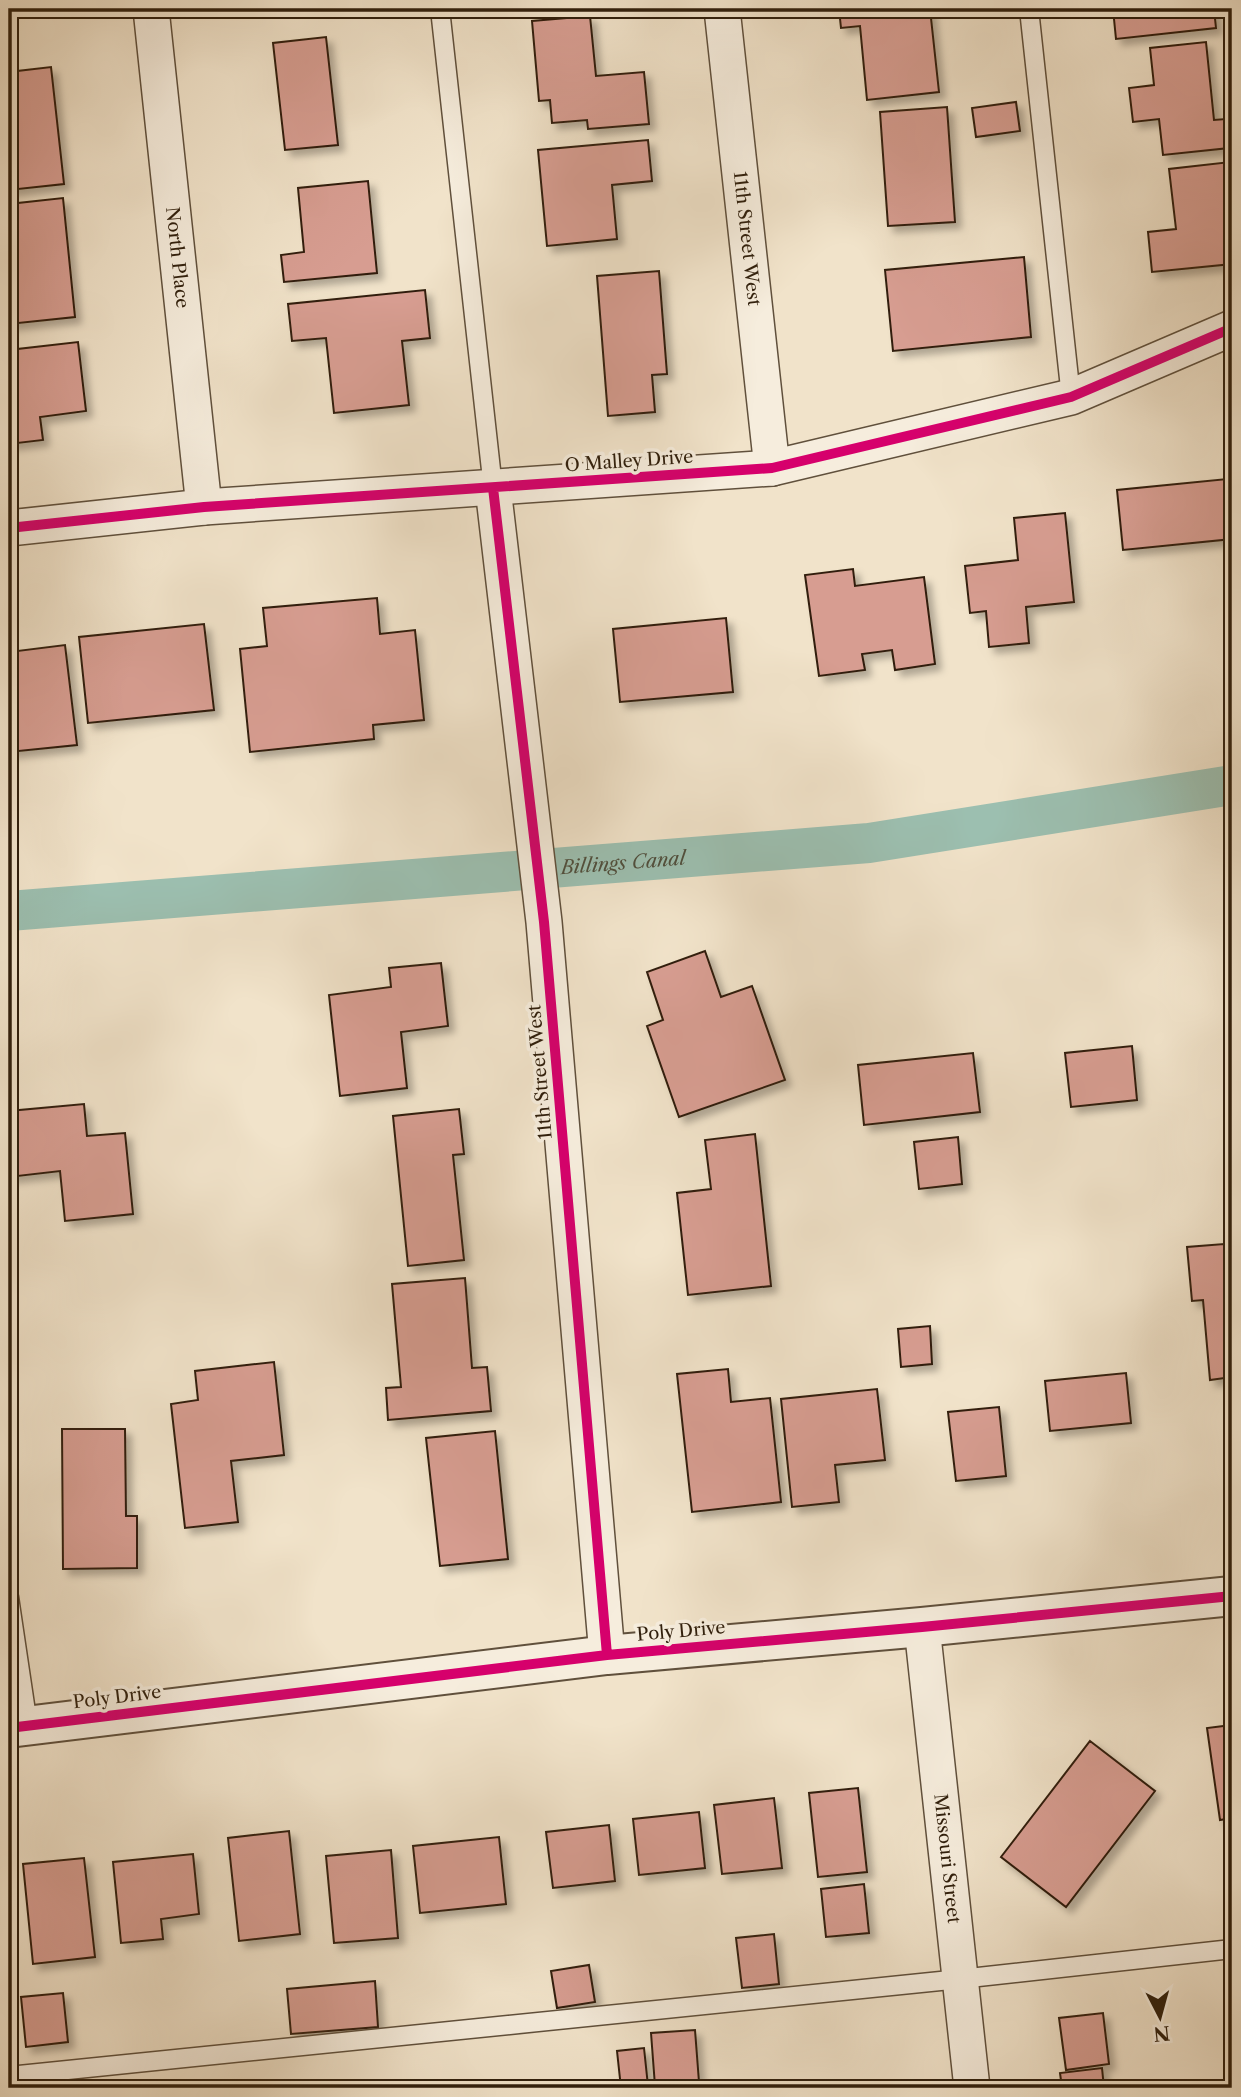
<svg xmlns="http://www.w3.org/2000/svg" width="1241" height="2097" font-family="'Libre Caslon Text',serif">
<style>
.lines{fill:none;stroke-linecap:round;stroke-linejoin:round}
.canal{stroke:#9cbfb0;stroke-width:40}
.building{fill:#d79d91;stroke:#301f0c;stroke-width:2;filter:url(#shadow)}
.service-casing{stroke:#60503c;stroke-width:21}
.minor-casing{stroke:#60503c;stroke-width:38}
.tertiary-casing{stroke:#60503c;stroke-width:42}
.service{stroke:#f6eddd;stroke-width:18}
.minor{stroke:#f6eddd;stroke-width:35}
.tertiary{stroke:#f6eddd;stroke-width:38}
.cycleway-casing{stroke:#f6eddd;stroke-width:15}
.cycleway{stroke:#d6006c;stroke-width:10}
.labels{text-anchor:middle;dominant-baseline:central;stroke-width:7;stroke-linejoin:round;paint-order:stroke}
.street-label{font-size:18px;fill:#301f0c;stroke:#f6eddd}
.water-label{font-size:19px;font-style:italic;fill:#504f3d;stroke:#f6eddd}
</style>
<defs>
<filter id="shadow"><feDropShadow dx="6" dy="6" stdDeviation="3.5" flood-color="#0004"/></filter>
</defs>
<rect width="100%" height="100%" fill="#f1e3ca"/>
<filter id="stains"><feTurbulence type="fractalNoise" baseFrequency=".00286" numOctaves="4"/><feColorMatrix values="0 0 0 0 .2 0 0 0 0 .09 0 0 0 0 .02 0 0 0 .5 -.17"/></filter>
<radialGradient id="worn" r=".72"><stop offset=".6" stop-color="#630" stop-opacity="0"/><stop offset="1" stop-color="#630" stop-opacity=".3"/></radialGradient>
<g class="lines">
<path class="canal" id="s1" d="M9,911L869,843L1232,785"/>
</g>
<path class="building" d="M839,9H930L939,92L867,100L860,26L841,28Z
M1113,9H1214L1216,28L1116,39Z
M590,16L596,76L644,72L649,124L588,129L587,120L552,123L550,100L539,101L532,21Z
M326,37L338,145L285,150L273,43Z
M1206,42L1214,120L1226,119L1229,148L1163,155L1159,119L1133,122L1129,88L1154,85L1150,48Z
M51,67L64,184L9,190V72Z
M1016,102L1020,131L976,137L972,108Z
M947,107L955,222L888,226L880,112Z
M648,140L652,181L612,185L617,239L547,246L538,150Z
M1230,162L1232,264L1152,272L1148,232L1176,229L1169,169Z
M368,181L377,273L284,282L281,255L304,252L298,188Z
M63,198L75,317L9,324V204Z
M1024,257L1031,337L893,351L885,270Z
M659,271L667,374L652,375L655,412L608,416L597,276Z
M425,290L430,338L402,341L409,405L334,413L326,338L292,341L288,304Z
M78,342L86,411L40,417L43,440L9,444V350Z
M1227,479L1232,539L1123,550L1117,490Z
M1065,513L1074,602L1026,607L1029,643L989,647L986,611L970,613L965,566L1018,560L1014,518Z
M853,569L855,586L924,577L935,664L895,670L892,650L862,654L865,670L819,676L805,575Z
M377,598L380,634L415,630L424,720L373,725L374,739L250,752L240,649L267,646L263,608Z
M726,618L733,692L620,702L613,629Z
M204,624L214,710L88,723L79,637Z
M65,645L77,745L9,752V677H12L9,652Z
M705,951L721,997L752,986L785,1080L679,1117L647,1026L663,1020L647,972Z
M441,963L448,1026L401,1032L407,1088L340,1096L329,995L391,987L389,968Z
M1132,1046L1137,1100L1071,1107L1065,1053Z
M973,1053L980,1112L864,1125L858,1065Z
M84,1104L87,1136L125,1133L133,1214L65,1221L60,1171L9,1177V1111Z
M459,1109L464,1154L453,1155L464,1260L408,1266L393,1116Z
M755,1134L771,1286L688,1295L677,1193L711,1189L705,1140Z
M958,1137L962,1184L919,1189L914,1142Z
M1224,1244L1229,1297H1232V1377L1210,1380L1203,1300L1192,1301L1187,1247Z
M465,1278L472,1368L487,1367L491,1411L388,1420L386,1388L401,1387L392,1284Z
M930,1326L932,1364L901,1367L898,1329Z
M274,1362L284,1455L231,1461L238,1522L185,1528L171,1404L198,1400L195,1371Z
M728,1369L731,1402L770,1398L781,1502L692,1512L677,1374Z
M1126,1373L1131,1423L1050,1431L1045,1381Z
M877,1389L885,1460L835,1465L839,1502L792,1507L781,1399Z
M999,1407L1006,1476L956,1481L948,1412Z
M62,1429H125L126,1516H137V1568L63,1569Z
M495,1431L508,1559L440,1566L426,1438Z
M1232,1725V1818L1220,1820L1207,1728Z
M1090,1741L1155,1791L1066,1907L1001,1857Z
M858,1788L867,1872L818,1877L809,1793Z
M774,1798L782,1868L722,1874L714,1805Z
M699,1812L705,1868L639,1875L633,1819Z
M609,1825L615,1881L553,1888L546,1832Z
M289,1831L300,1934L239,1941L228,1838Z
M499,1837L506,1904L420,1913L413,1846Z
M391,1850L398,1938L334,1943L326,1856Z
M193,1854L199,1914L161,1919L163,1939L121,1943L113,1862Z
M84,1858L95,1957L33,1964L23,1864Z
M864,1884L869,1933L826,1937L821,1889Z
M774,1934L779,1984L742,1988L736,1938Z
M589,1965L595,2002L557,2008L551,1971Z
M375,1981L378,2027L291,2034L287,1989Z
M63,1993L68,2042L26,2047L21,1997Z
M1103,2013L1109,2064L1066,2070L1059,2018Z
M695,2030L699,2082L655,2086L651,2033Z
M644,2048L648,2086L621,2088L617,2051Z
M1102,2068L1104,2088H1062L1060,2073Z
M251,2080L252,2088H228V2081Z"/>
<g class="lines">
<g class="service-casing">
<path id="service" d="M440,9L493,488
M1029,9L1071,397
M9,1597L28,1725
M9,2076L960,1979L1232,1949"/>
</g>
<g class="minor-casing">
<g id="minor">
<path id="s2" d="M151,9L204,507"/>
<path id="s3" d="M722,9L772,468"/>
<path d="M493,488L544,922L607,1655"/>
<path d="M9,528L204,507L772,468L1071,397L1232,328"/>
<path id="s4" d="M922,1627L972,2088"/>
</g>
</g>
<g class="tertiary-casing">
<path id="tertiary" d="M9,1728L607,1655L922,1627L1232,1596"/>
</g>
<use href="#service" class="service"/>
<use href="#minor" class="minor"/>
<use href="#tertiary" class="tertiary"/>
<g class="cycleway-casing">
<path id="cycleway" d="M493,488L544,922L607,1655
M9,528L204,507L772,468L1071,397L1232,328
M9,1728L607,1655L922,1627L1232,1596"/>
</g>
<use href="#cycleway" class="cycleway"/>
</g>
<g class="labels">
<g class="street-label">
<text stroke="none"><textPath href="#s3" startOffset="231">11th Street West</textPath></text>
<text stroke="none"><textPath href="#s2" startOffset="250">North Place</textPath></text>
<text transform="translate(629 461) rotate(-4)">O Malley Drive</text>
<text transform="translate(540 1072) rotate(-95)">11th Street West</text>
<text transform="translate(681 1631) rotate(-5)">Poly Drive</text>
<text transform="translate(117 1697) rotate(-7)">Poly Drive</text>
<text stroke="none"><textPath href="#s4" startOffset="233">Missouri Street</textPath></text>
</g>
<g class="water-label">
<text stroke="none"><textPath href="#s1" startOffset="616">Billings Canal</textPath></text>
</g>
</g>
<rect width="1241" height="2097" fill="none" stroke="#f1e3ca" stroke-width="35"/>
<rect x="10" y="10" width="1220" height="2076" fill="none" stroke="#301f0c" stroke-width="3.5"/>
<rect x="18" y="18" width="1206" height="2062" fill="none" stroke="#301f0c" stroke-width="2"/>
<g transform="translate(1160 2017) rotate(174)" stroke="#f6eddd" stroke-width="5" paint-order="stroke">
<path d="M0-5L12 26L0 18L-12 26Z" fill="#301f0c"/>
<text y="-10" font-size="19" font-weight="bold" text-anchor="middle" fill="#301f0c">N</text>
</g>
<rect width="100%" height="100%" filter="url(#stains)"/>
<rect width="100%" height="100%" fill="url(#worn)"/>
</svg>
